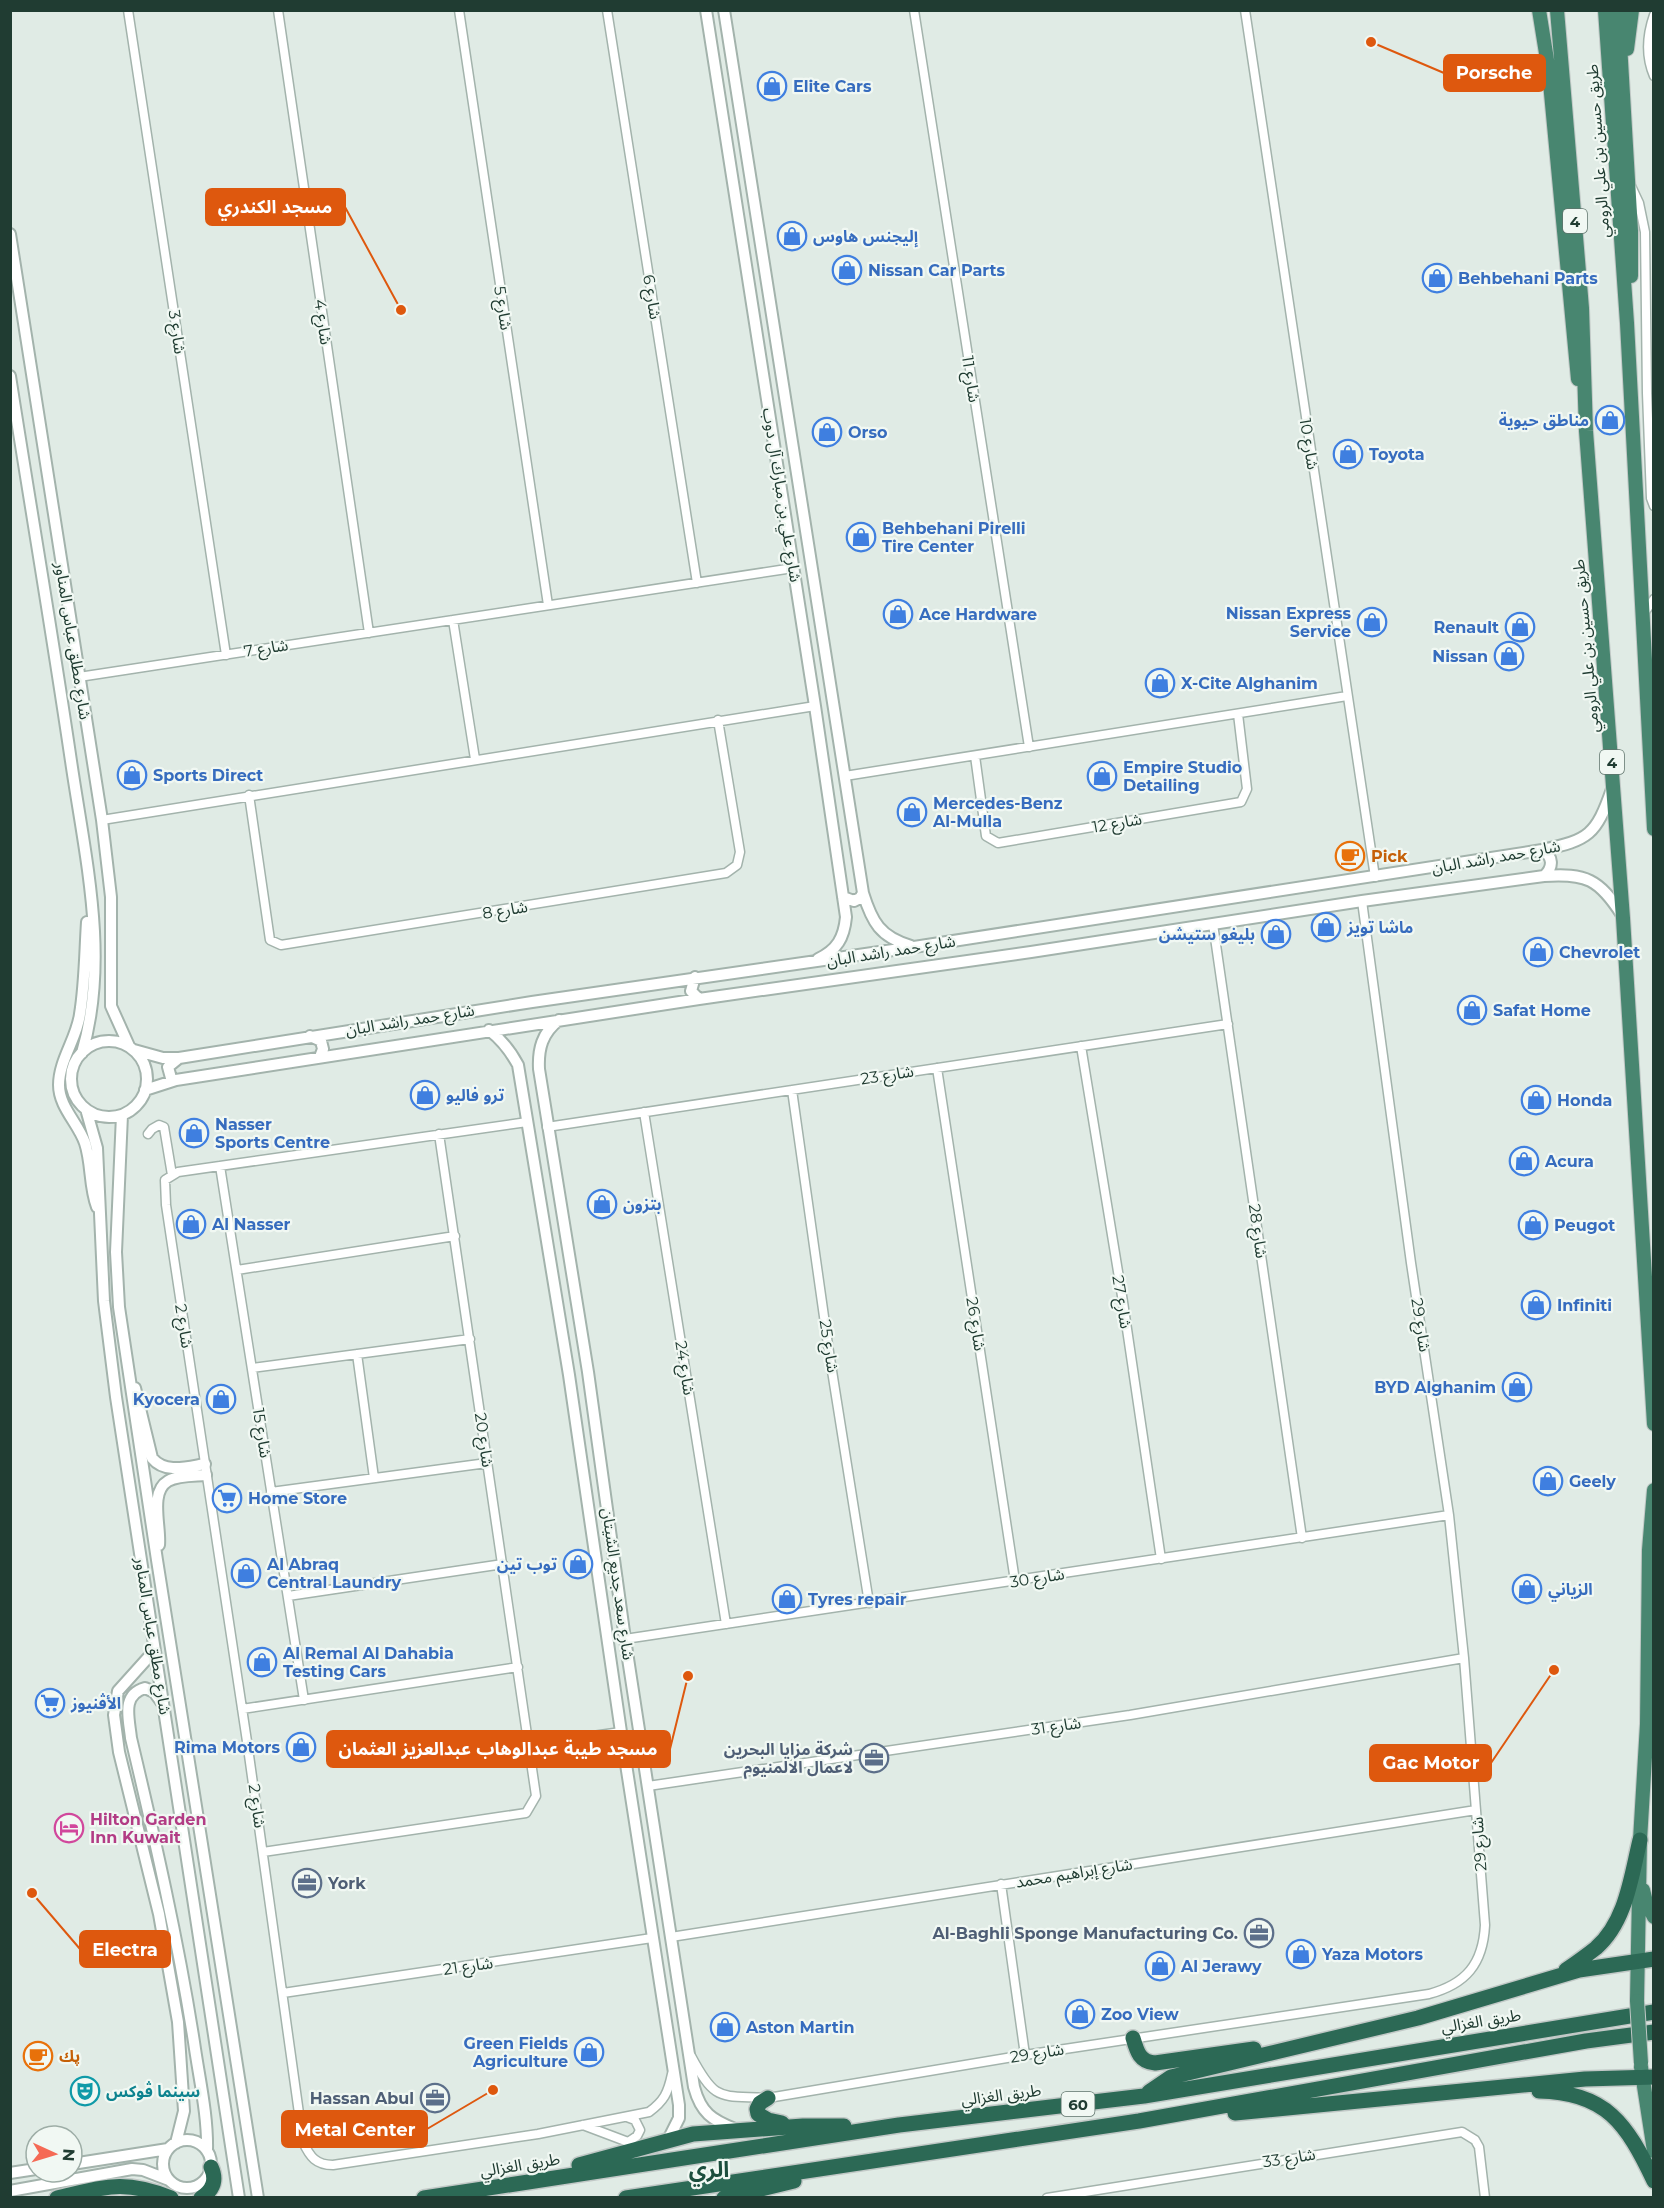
<svg xmlns="http://www.w3.org/2000/svg" width="1664" height="2208" font-family="Montserrat,'Noto Sans Arabic',sans-serif">
<style>
.lines{fill:none;stroke-linecap:round;stroke-linejoin:round}
.minor-casing{stroke:#a3b3ac;stroke-width:11}
.tertiary-casing{stroke:#a3b3ac;stroke-width:14}
.trunk-casing{stroke:#c1c8c6;stroke-width:16}
.motorway-casing{stroke:#c1c8c6;stroke-width:18}
.minor{stroke:#fff;stroke-width:8}
.tertiary{stroke:#fff;stroke-width:10}
.trunk{stroke:#488670;stroke-width:14}
.motorway{stroke:#2c6955;stroke-width:15}
.trunk-bridge-casing{stroke:#c1c8c6;stroke-width:16;stroke-linecap:butt}
.trunk-bridge{stroke:#488670;stroke-width:14}
.labels{text-anchor:middle;dominant-baseline:central;stroke-width:4.5;stroke-linejoin:round;paint-order:stroke}
.shield{fill:#f1f8f3;stroke:#5f746c;stroke-width:1.5}
.shield-label{font-size:15px;font-weight:bold;fill:#203c32}
.shop-label{font-size:16px;font-weight:bold;fill:#366cbe;stroke:#f1f8f3;text-anchor:start}
.street-label{font-size:16px;fill:#203c32;stroke:#f1f8f3}
.food-label{font-size:16px;font-weight:bold;fill:#c56008;stroke:#f1f8f3;text-anchor:start}
.service-label{font-size:16px;font-weight:bold;fill:#4e5e75;stroke:#f1f8f3;text-anchor:end}
.hotel-label{font-size:16px;font-weight:bold;fill:#b23c85;stroke:#f1f8f3;text-anchor:start}
.culture-label{font-size:16px;font-weight:bold;fill:#0d838f;stroke:#f1f8f3;text-anchor:start}
.district-label{font-size:22px;font-weight:bold;fill:#1c4e3d;stroke:#f1f8f3}
.leader{fill:none;stroke:#de580e;stroke-width:2}
.callout-dot{fill:#de580e;stroke:#f1f8f3;stroke-width:2}
.callout{fill:#de580e;stroke:#de580e;stroke-width:2}
.callout-label{font-size:18px;text-anchor:middle;font-weight:bold;fill:#fff}
</style>
<rect width="100%" height="100%" fill="#e0ebe5"/>
<g class="lines">
<g class="minor-casing">
<path id="minor" d="M128,10L226,655
M278,10L369,633
M459,10L548,605
M607,10L697,583
M914,10L1029,747
M1245,10L1375,877
M1654,15C1647,35 1645,55 1654,76
M1631,186L1639,203L1645,232L1647,393L1651,498L1654,506
M1642,616L1654,599
M453,620L475,759
M79,677L793,568
M975,756L986,836L998,843L1241,802L1247,789L1238,714
M845,776L1347,696
M249,795L270,940L281,945L726,873L737,865L740,852L718,720
M102,820L815,706
M1213,924L1302,1538
M1081,1046L1123,1302L1161,1559
M937,1068L1015,1581
M792,1090L829,1352L869,1603
M644,1112L726,1624
M527,1122L178,1172L165,1180L166,1205L248,1748L303,2142C310,2157 316,2165 333,2165L538,2134L649,2112C664,2101 668,2093 672,2074
M547,1127L1228,1024
M148,1134L152,1129L159,1125L164,1127L172,1175
M220,1166L304,1700
M237,1270L455,1236
M357,1354L374,1478
M252,1368L470,1339
M271,1492L487,1463
M288,1596L503,1564
M625,1639L1449,1515
M242,1709L518,1667
M529,1745L621,1732
M648,1786L1130,1715L1464,1658
M263,1852L526,1813L536,1796L439,1134
M1001,1884L1025,2055
M671,1937L1476,1810
M283,1993L652,1938
M691,2056C716,2103 719,2095 768,2098L1025,2055L1429,1994C1466,1984 1483,1964 1485,1925L1464,1658L1449,1515L1411,1263L1362,901
M583,2125L628,2142L637,2136L640,2130L635,2120L627,2117
M1047,2198L1462,2132L1475,2140L1479,2147L1485,2198"/>
</g>
<g class="tertiary-casing">
<path id="tertiary" d="M706,10L815,706L846,917C844,938 837,950 818,959
M724,10L863,893C872,922 880,937 911,946
M10,234L102,820L111,897V1006L129,1046
M10,376C30,504 52,632 71,761C85,857 110,958 82,1053
M1542,850C1553,856 1554,867 1544,876
M843,897L854,901L860,898L863,893
M87,922C85,952 85,984 80,1014C77,1038 59,1060 59,1085C59,1107 78,1123 85,1143C92,1164 89,1186 97,1207
M695,977L691,991L699,999
M559,1020C542,1033 538,1049 539,1069L588,1372L625,1639L694,2087C701,2113 712,2120 735,2129
M489,1030C502,1040 510,1050 518,1065L569,1375L621,1732L679,2105V2118L667,2142
M310,1036L321,1041L323,1049L320,1057
M71 1079a38 38 0 1 1 76 0a38 38 0 1 1-76 0Z
M134,1050L163,1058H179L532,1002L914,947L1542,850C1589,840 1596,835 1612,789
M176,1080L171,1078L168,1067L179,1058
M145,1090L176,1080L699,999L1031,952L1362,901L1544,876C1586,873 1599,879 1622,915
M86,1109L97,1148L104,1301L116,1397L239,2198
M122,1115L116,1252L119,1307L157,1560L258,2198
M135,1388L152,1458C165,1474 187,1467 205,1464
M159,1545C161,1527 149,1492 168,1481C178,1475 195,1476 206,1475
M154,1651L118,1691L114,1715L119,1752L159,1914L178,2022L184,2111L176,2143
M162,1703L154,1692L145,1688C121,1695 129,1718 131,1738C155,1839 178,1940 194,2042C199,2078 208,2115 207,2151
M163 2164a24 24 0 1 1 48 0a24 24 0 1 1-48 0Z
M72,2164L168,2149
M10,2173L36,2169
M10,2191L132,2169L143,2170L169,2180"/>
</g>
<g class="trunk-casing">
<path id="trunk" d="M1539,10L1549,72L1578,379
M1557,10L1582,308L1586,431L1623,918L1654,1424
M1605,10L1627,323L1654,829
M1618,10L1631,231V276
M1627,49L1632,10
M1643,1890L1646,1902L1654,1917
M1637,2001L1640,1840L1647,1724L1649,1550L1654,1490
M1641,2067L1654,2151"/>
</g>
<g class="motorway-casing">
<path id="motorway" d="M1566,1970C1576,1963 1586,1956 1596,1948C1626,1922 1631,1877 1640,1840
M1133,2038C1137,2052 1140,2062 1155,2063L1254,2049
M1539,2091C1606,2092 1627,2124 1654,2181
M1149,2092L1171,2077L1418,2018L1579,1970L1654,1959
M768,2098L760,2103L757,2109L758,2114L768,2120L782,2123
M1235,2113L1585,2079L1654,2077
M579,2165L693,2134L803,2126H844
M57,2198C105,2187 123,2179 171,2198
M201,2198C213,2190 217,2180 211,2167
M424,2198L899,2125L1144,2096L1654,2012
M626,2198L1139,2121L1586,2041L1654,2032
M724,2198L794,2181"/>
</g>
<use href="#minor" class="minor"/>
<use href="#tertiary" class="tertiary"/>
<use href="#trunk" class="trunk"/>
<use href="#motorway" class="motorway"/>
<g class="trunk-bridge-casing">
<path id="trunk-bridge" d="M1637,2001L1641,2063"/>
</g>
<use href="#trunk-bridge" class="trunk-bridge"/>
</g>
<defs>
<g id="shop-ring" transform="scale(1.5)"><circle r="9.5" fill="#f1f8f3" stroke="#3f7fe0" stroke-width="1.5"/><path d="M-5-2.5h2.3a2.7 3.5 0 0 1 5.4 0H5L5.5 6h-11ZM-1.5-2.5h3a1.5 2.3 0 0 0-3 0Z" fill="#3f7fe0"/></g>
<g id="cafe-ring" transform="scale(1.5)"><circle r="9.5" fill="#f1f8f3" stroke="#e8710a" stroke-width="1.5"/><path d="M-5.5-4.5H6V0H3Q3 3.5 0 3.5H-2.5Q-5.5 3.5-5.5 0ZM3-3.2v2h1.7v-2ZM-6 4.5H4V6H-6Z" fill="#e8710a"/></g>
<g id="supermarket-ring" transform="scale(1.5)"><circle r="9.5" fill="#f1f8f3" stroke="#3f7fe0" stroke-width="1.5"/><path d="M-6-5.5h2.5l.6 2H6L4.5 2H-2.5L-4.4-4H-6ZM-1.5 3.2a1.3 1.3 0 1 0 .1 0ZM3 3.2a1.3 1.3 0 1 0 .1 0Z" fill="#3f7fe0"/></g>
<g id="office-ring" transform="scale(1.5)"><circle r="9.5" fill="#f1f8f3" stroke="#5c6f8a" stroke-width="1.5"/><path d="M-6-3h4V-5.5h4V-3h4V5H-6ZM-1-4.5V-3h2v-1.5ZM-6 0V1H6V0Z" fill="#5c6f8a"/></g>
<g id="hotel-ring" transform="scale(1.5)"><circle r="9.5" fill="#f1f8f3" stroke="#d1479c" stroke-width="1.5"/><path d="M-6-4.5h1.5V1H6V5H4.5V3h-9V5H-6ZM-4 0a1.8 1.8 0 1 1 3.6 0ZM.5 0V-2.5h3Q6-2.5 6 0Z" fill="#d1479c"/></g>
<g id="theatre-ring" transform="scale(1.5)"><circle r="9.5" fill="#f1f8f3" stroke="#0f9aa8" stroke-width="1.5"/><path d="M-5-5.5Q0-4 5-5.5V0Q5 5 0 6Q-5 5-5 0ZM-3.3-2.5H-1v1.5H-3.3ZM1-2.5H3.3v1.5H1ZM-2.8 1Q0 5.5 2.8 1Z" fill="#0f9aa8"/></g>
</defs>
<g fill-rule="evenodd">
<use href="#shop-ring" x="772" y="86"/>
<use href="#shop-ring" x="792" y="236"/>
<use href="#shop-ring" x="847" y="270"/>
<use href="#shop-ring" x="1437" y="278"/>
<use href="#shop-ring" x="1610" y="420"/>
<use href="#shop-ring" x="827" y="432"/>
<use href="#shop-ring" x="1348" y="454"/>
<use href="#shop-ring" x="861" y="537"/>
<use href="#shop-ring" x="898" y="614"/>
<use href="#shop-ring" x="1372" y="622"/>
<use href="#shop-ring" x="1520" y="627"/>
<use href="#shop-ring" x="1509" y="656"/>
<use href="#shop-ring" x="1160" y="683"/>
<use href="#shop-ring" x="132" y="775"/>
<use href="#shop-ring" x="1102" y="776"/>
<use href="#shop-ring" x="912" y="812"/>
<use href="#cafe-ring" x="1350" y="856"/>
<use href="#shop-ring" x="1326" y="927"/>
<use href="#shop-ring" x="1276" y="934"/>
<use href="#shop-ring" x="1538" y="952"/>
<use href="#shop-ring" x="1472" y="1010"/>
<use href="#shop-ring" x="425" y="1095"/>
<use href="#shop-ring" x="1536" y="1100"/>
<use href="#shop-ring" x="194" y="1133"/>
<use href="#shop-ring" x="1524" y="1161"/>
<use href="#shop-ring" x="602" y="1204"/>
<use href="#shop-ring" x="191" y="1224"/>
<use href="#shop-ring" x="1533" y="1225"/>
<use href="#shop-ring" x="1536" y="1305"/>
<use href="#shop-ring" x="1517" y="1387"/>
<use href="#shop-ring" x="221" y="1399"/>
<use href="#shop-ring" x="1548" y="1481"/>
<use href="#supermarket-ring" x="227" y="1498"/>
<use href="#shop-ring" x="578" y="1564"/>
<use href="#shop-ring" x="246" y="1573"/>
<use href="#shop-ring" x="1527" y="1589"/>
<use href="#shop-ring" x="787" y="1599"/>
<use href="#shop-ring" x="262" y="1662"/>
<use href="#supermarket-ring" x="50" y="1703"/>
<use href="#shop-ring" x="301" y="1747"/>
<use href="#office-ring" x="874" y="1758"/>
<use href="#hotel-ring" x="69" y="1828"/>
<use href="#office-ring" x="307" y="1883"/>
<use href="#office-ring" x="1259" y="1933"/>
<use href="#shop-ring" x="1301" y="1954"/>
<use href="#shop-ring" x="1160" y="1966"/>
<use href="#shop-ring" x="1080" y="2014"/>
<use href="#shop-ring" x="725" y="2027"/>
<use href="#shop-ring" x="589" y="2052"/>
<use href="#cafe-ring" x="38" y="2056"/>
<use href="#theatre-ring" x="85" y="2091"/>
<use href="#office-ring" x="435" y="2098"/>
</g>
<g class="labels">
<g class="shield">
<rect x="1563" y="209" width="24" height="24" rx="4.5"/>
<rect x="1600" y="750" width="24" height="24" rx="4.5"/>
<rect x="1061.5" y="2092" width="33" height="24" rx="4.5"/>
</g>
<g class="shield-label">
<text x="1575" y="221">4</text>
<text x="1612" y="762">4</text>
<text x="1078" y="2104">60</text>
</g>
<g class="shop-label">
<text x="793" y="86">Elite Cars</text>
<text x="813" y="236">إليجنس هاوس</text>
<text x="868" y="270">Nissan Car Parts</text>
<text x="1458" y="278">Behbehani Parts</text>
<text x="1589" y="420" text-anchor="end">مناطق حيوية</text>
<text x="848" y="432">Orso</text>
<text x="1369" y="454">Toyota</text>
<text x="882" y="528">Behbehani Pirelli<tspan x="882" dy="18">Tire Center</tspan></text>
<text x="1351" y="613" text-anchor="end">Nissan Express<tspan x="1351" dy="18">Service</tspan></text>
<text x="919" y="614">Ace Hardware</text>
<text x="1499" y="627" text-anchor="end">Renault</text>
<text x="1488" y="656" text-anchor="end">Nissan</text>
<text x="1181" y="683">X-Cite Alghanim</text>
<text x="1123" y="767">Empire Studio<tspan x="1123" dy="18">Detailing</tspan></text>
<text x="153" y="775">Sports Direct</text>
<text x="933" y="803">Mercedes-Benz<tspan x="933" dy="18">Al-Mulla</tspan></text>
<text x="1347" y="927">ماشا تويز</text>
<text x="1255" y="934" text-anchor="end">بليغو ستيشن</text>
<text x="1559" y="952">Chevrolet</text>
<text x="1493" y="1010">Safat Home</text>
<text x="446" y="1095">ترو فاليو</text>
<text x="1557" y="1100">Honda</text>
<text x="215" y="1124">Nasser<tspan x="215" dy="18">Sports Centre</tspan></text>
<text x="1545" y="1161">Acura</text>
<text x="623" y="1204">بتزون</text>
<text x="212" y="1224">Al Nasser</text>
<text x="1554" y="1225">Peugot</text>
<text x="1557" y="1305">Infiniti</text>
<text x="1496" y="1387" text-anchor="end">BYD Alghanim</text>
<text x="200" y="1399" text-anchor="end">Kyocera</text>
<text x="1569" y="1481">Geely</text>
<text x="248" y="1498">Home Store</text>
<text x="267" y="1564">Al Abraq<tspan x="267" dy="18">Central Laundry</tspan></text>
<text x="557" y="1564" text-anchor="end">توب تين</text>
<text x="1548" y="1589">الزياني</text>
<text x="808" y="1599">Tyres repair</text>
<text x="283" y="1653">Al Remal Al Dahabia<tspan x="283" dy="18">Testing Cars</tspan></text>
<text x="71" y="1703">الأڤنيوز</text>
<text x="280" y="1747" text-anchor="end">Rima Motors</text>
<text x="1322" y="1954">Yaza Motors</text>
<text x="1181" y="1966">Al Jerawy</text>
<text x="1101" y="2014">Zoo View</text>
<text x="746" y="2027">Aston Martin</text>
<text x="568" y="2043" text-anchor="end">Green Fields<tspan x="568" dy="18">Agriculture</tspan></text>
</g>
<g class="street-label">
<text transform="translate(1598 151) rotate(-94)">طريق حسين بن علي الرومي</text>
<text transform="translate(652 297) rotate(81)">شارع 6</text>
<text transform="translate(503 308) rotate(81)">شارع 5</text>
<text transform="translate(323 322) rotate(82)">شارع 4</text>
<text transform="translate(177 332) rotate(82)">شارع 3</text>
<text transform="translate(971 379) rotate(81)">شارع 11</text>
<text transform="translate(1309 444) rotate(81)">شارع 10</text>
<text transform="translate(782 495) rotate(81)">شارع علي بن مبارك آل دوب</text>
<text transform="translate(73 641) rotate(81)">شارع مطلق عباس المناور</text>
<text transform="translate(1586 646) rotate(-95)">طريق حسين بن علي الرومي</text>
<text transform="translate(266 648) rotate(-9)">شارع 7</text>
<text transform="translate(1117 823) rotate(-10)">شارع 12</text>
<text transform="translate(1496 857) rotate(-10)">شارع حمد راشد البان</text>
<text transform="translate(505 910) rotate(-9)">شارع 8</text>
<text transform="translate(891 951) rotate(-9)">شارع حمد راشد البان</text>
<text transform="translate(410 1020) rotate(-9)">شارع حمد راشد البان</text>
<text transform="translate(887 1075) rotate(-9)">شارع 23</text>
<text transform="translate(1258 1231) rotate(82)">شارع 28</text>
<text transform="translate(1122 1302) rotate(81)">شارع 27</text>
<text transform="translate(976 1324) rotate(81)">شارع 26</text>
<text transform="translate(1421 1325) rotate(81)">شارع 29</text>
<text transform="translate(184 1326) rotate(81)">شارع 2</text>
<text transform="translate(829 1346) rotate(81)">شارع 25</text>
<text transform="translate(685 1368) rotate(81)">شارع 24</text>
<text transform="translate(262 1433) rotate(81)">شارع 15</text>
<text transform="translate(484 1440) rotate(82)">شارع 20</text>
<text transform="translate(1037 1578) rotate(-9)">شارع 30</text>
<text transform="translate(618 1584) rotate(82)">شارع سعد جديع الشيتان</text>
<text transform="translate(153 1636) rotate(81)">شارع مطلق عباس المناور</text>
<text transform="translate(1056 1726) rotate(-8)">شارع 31</text>
<text transform="translate(257 1806) rotate(82)">شارع 2</text>
<text transform="translate(1479 1844) rotate(-94)">شارع 29</text>
<text transform="translate(1074 1873) rotate(-9)">شارع إبراهيم محمد</text>
<text transform="translate(468 1966) rotate(-8)">شارع 21</text>
<text transform="translate(1481 2021) rotate(-9)">طريق الغزالي</text>
<text transform="translate(1037 2053) rotate(-9)">شارع 29</text>
<text transform="translate(1001 2095) rotate(-7)">طريق الغزالي</text>
<text transform="translate(1289 2158) rotate(-9)">شارع 33</text>
<text transform="translate(520 2165) rotate(-9)">طريق الغزالي</text>
</g>
<g class="food-label">
<text x="1371" y="856">Pick</text>
<text x="59" y="2056">پك</text>
</g>
<g class="service-label">
<text x="853" y="1749">شركة مزايا البحرين<tspan x="853" dy="18">لاعمال الالمنيوم</tspan></text>
<text x="328" y="1883" text-anchor="start">York</text>
<text x="1238" y="1933">Al-Baghli Sponge Manufacturing Co.</text>
<text x="414" y="2098">Hassan Abul</text>
</g>
<g class="hotel-label">
<text x="90" y="1819">Hilton Garden<tspan x="90" dy="18">Inn Kuwait</tspan></text>
</g>
<g class="culture-label">
<text x="106" y="2091">سينما ڤوكس</text>
</g>
<g class="district-label">
<text x="709" y="2169">الري</text>
</g>
</g>
<path class="leader" d="M1371 42L1444 73M401 310L345 207M688 1676L670 1749M1554 1670L1491 1763M32 1893L80 1949M493 2090L427 2129"/>
<g class="callout-dot">
<circle cx="1371" cy="42" r="6"/>
<circle cx="401" cy="310" r="6"/>
<circle cx="688" cy="1676" r="6"/>
<circle cx="1554" cy="1670" r="6"/>
<circle cx="32" cy="1893" r="6"/>
<circle cx="493" cy="2090" r="6"/>
</g>
<g class="callout">
<rect x="1444" y="55" width="101" height="36" rx="6"/>
<rect x="206" y="189" width="139" height="36" rx="6"/>
<rect x="327" y="1731" width="343" height="36" rx="6"/>
<rect x="1370" y="1745" width="121" height="36" rx="6"/>
<rect x="80" y="1931" width="90" height="36" rx="6"/>
<rect x="282" y="2111" width="145" height="36" rx="6"/>
</g>
<g class="callout-label">
<text x="1494" y="79">Porsche</text>
<text x="275" y="213">مسجد الكندري</text>
<text x="498" y="1755">مسجد طيبة عبدالوهاب عبدالعزيز العثمان</text>
<text x="1431" y="1769">Gac Motor</text>
<text x="125" y="1956">Electra</text>
<text x="355" y="2136">Metal Center</text>
</g>
<rect width="1664" height="2208" fill="none" stroke="#203c32" stroke-width="24"/>
<g transform="translate(54 2154) rotate(94)"><circle r="28" fill="#f1f8f3" stroke="#9dada6" stroke-width="1.5"/>
<path d="M0-4.5L10 22L0 15L-10 22Z" fill="#f56a55"/>
<text y="-9" font-size="16" font-weight="bold" text-anchor="middle" fill="#203c32">N</text>
</g>
</svg>
